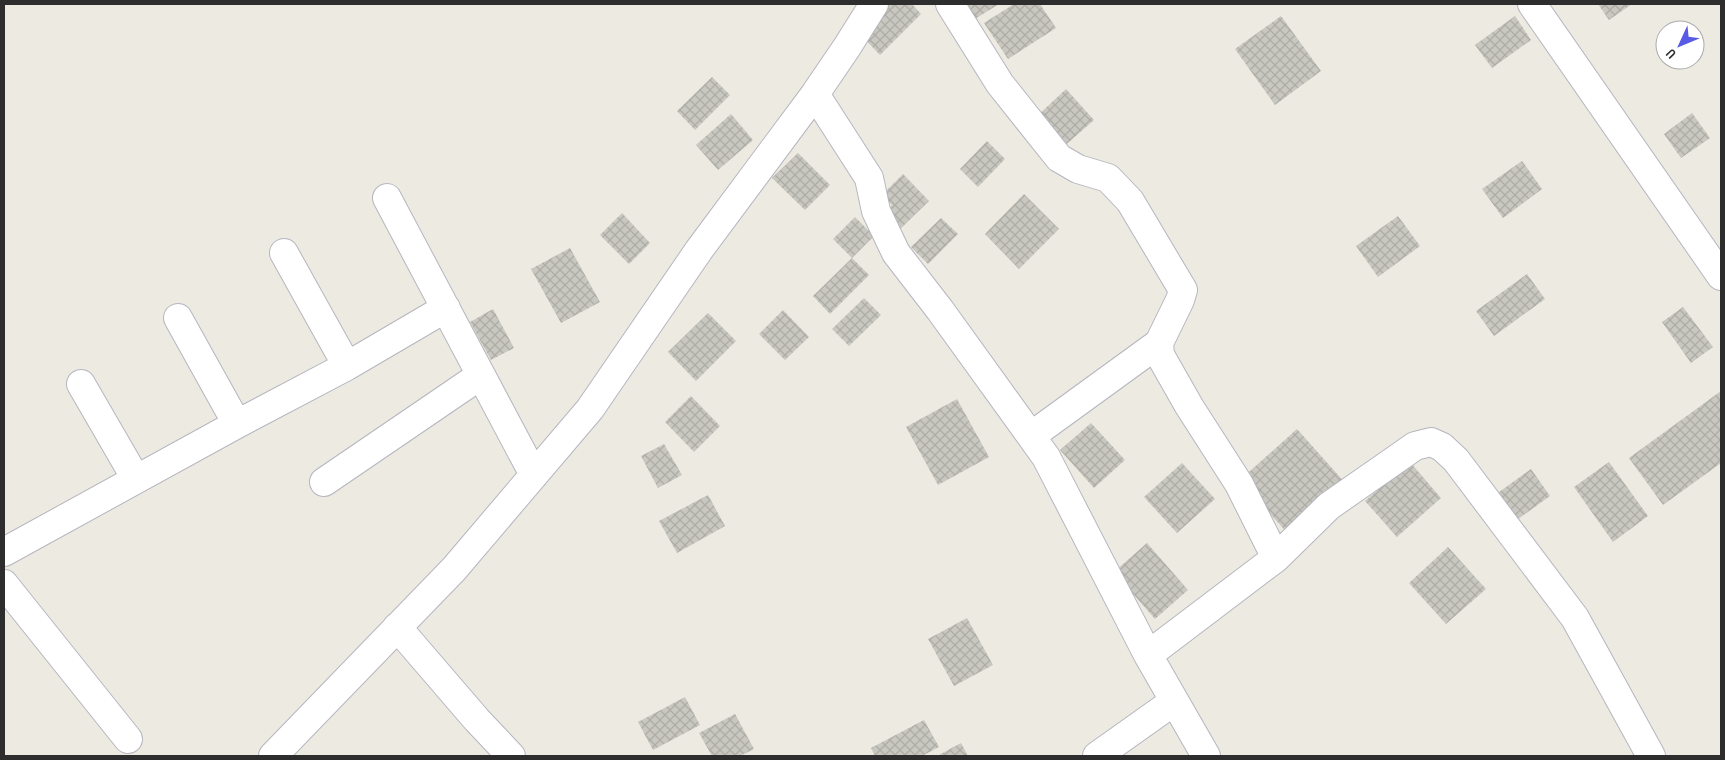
<svg xmlns="http://www.w3.org/2000/svg" width="1725" height="760" font-family="'Sofia Sans Condensed',sans-serif">
<style>
.building{fill:url(#building-cross-hatch)}
.lines{fill:none;stroke-linecap:round;stroke-linejoin:round}
.minor-casing{stroke:#b5b6bf;stroke-width:30}
.minor{stroke:#fff;stroke-width:28}
</style>
<defs>
<pattern id="building-cross-hatch" width="8" height="8" patternUnits="userSpaceOnUse" patternTransform="scale(1.25)"><rect width="8" height="8" fill="#c9c8c0"/><path d="M0 0l8 8M0 8l8-8" fill="none" stroke="#adaca5"/></pattern>
</defs>
<rect width="100%" height="100%" fill="#edeae2"/>
<path class="building" d="M889,4H912L921,14L880,55L859,33Z
M954,4H999L967,24Z
M1014,4H1040L1056,28L1008,59L984,23Z
M1598,4H1632L1609,20Z
M1281,16L1321,71L1275,105L1235,49Z
M1515,16L1531,40L1492,68L1475,45Z
M712,77L730,95L695,130L677,111Z
M1066,89L1094,120L1061,149L1034,119Z
M1692,113L1710,138L1681,158L1664,134Z
M731,114L753,140L718,170L696,145Z
M987,141L1005,159L978,187L960,169Z
M798,153L830,185L805,210L772,178Z
M1522,161L1542,189L1503,218L1482,189Z
M903,174L929,201L896,233L880,217L892,205L882,195Z
M1024,194L1059,229L1019,269L985,234Z
M622,213L650,243L629,264L600,235Z
M1398,216L1420,246L1378,277L1356,246Z
M855,217L874,236L852,258L869,275L830,314L813,296L852,258L833,239Z
M941,218L958,234L928,264L911,247Z
M570,248L600,302L561,323L531,269Z
M1527,274L1545,299L1494,336L1476,311Z
M864,298L881,315L849,346L832,329Z
M1683,307L1713,347L1691,363L1662,322Z
M493,309L514,348L491,360L470,322Z
M783,310L809,337L785,360L759,334Z
M708,313L736,341L696,381L668,352Z
M1721,391V463L1663,505L1629,458Z
M691,396L720,426L694,452L665,422Z
M957,399L989,457L938,485L906,427Z
M1091,423L1125,460L1094,488L1060,450Z
M1297,429L1347,485L1290,536L1240,480Z
M664,444L682,475L658,488L641,456Z
M1410,462L1441,498L1397,537L1365,501Z
M1609,462L1648,516L1613,542L1574,487Z
M1182,463L1215,499L1177,533L1144,497Z
M1531,469L1550,496L1514,522L1495,495Z
M708,495L725,526L677,553L659,521Z
M1147,543L1188,590L1155,619L1114,572Z
M1448,547L1486,589L1446,624L1409,583Z
M967,618L993,665L954,686L928,639Z
M685,697L700,725L653,750L638,722Z
M735,714L754,749L740,756H712L699,733Z
M924,720L939,747L922,756H875L871,748Z
M961,743L968,756H937Z"/>
<g class="lines">
<g class="minor-casing">
<path id="minor" d="M950,4L1000,84L1059,158L1078,169L1108,178L1130,201L1183,290L1180,300L1159,343L1160,355L1189,406L1239,484L1276,558L1148,655
M1532,4L1721,276
M815,94L869,178L876,211L896,253L940,310L1046,457L1148,655L1206,756
M387,198L534,475
M284,253L347,366
M178,318L237,424
M81,384L136,479
M1031,436L1159,343
M324,482L481,375
M4,552L237,424L347,366L446,308
M1276,558L1329,506L1415,446L1431,442L1442,447L1456,460L1575,618L1651,756
M4,584L128,739
M397,627L477,720L511,756
M273,756L454,569L590,409L699,250L815,94L847,47L874,4
M1097,756L1173,702"/>
</g>
<use href="#minor" class="minor"/>
</g>
<rect width="1725" height="760" fill="none" stroke="#2d2d2d" stroke-width="10"/>
<g transform="translate(1680 45) rotate(226)"><circle r="24" fill="#ffffff" stroke="#ababab"/>
<path d="M0-4L9 19L0 12L-9 19Z" fill="#575be5"/>
<text y="-8" font-size="14" font-weight="bold" text-anchor="middle" fill="#2d2d2d">U</text>
</g>
</svg>
